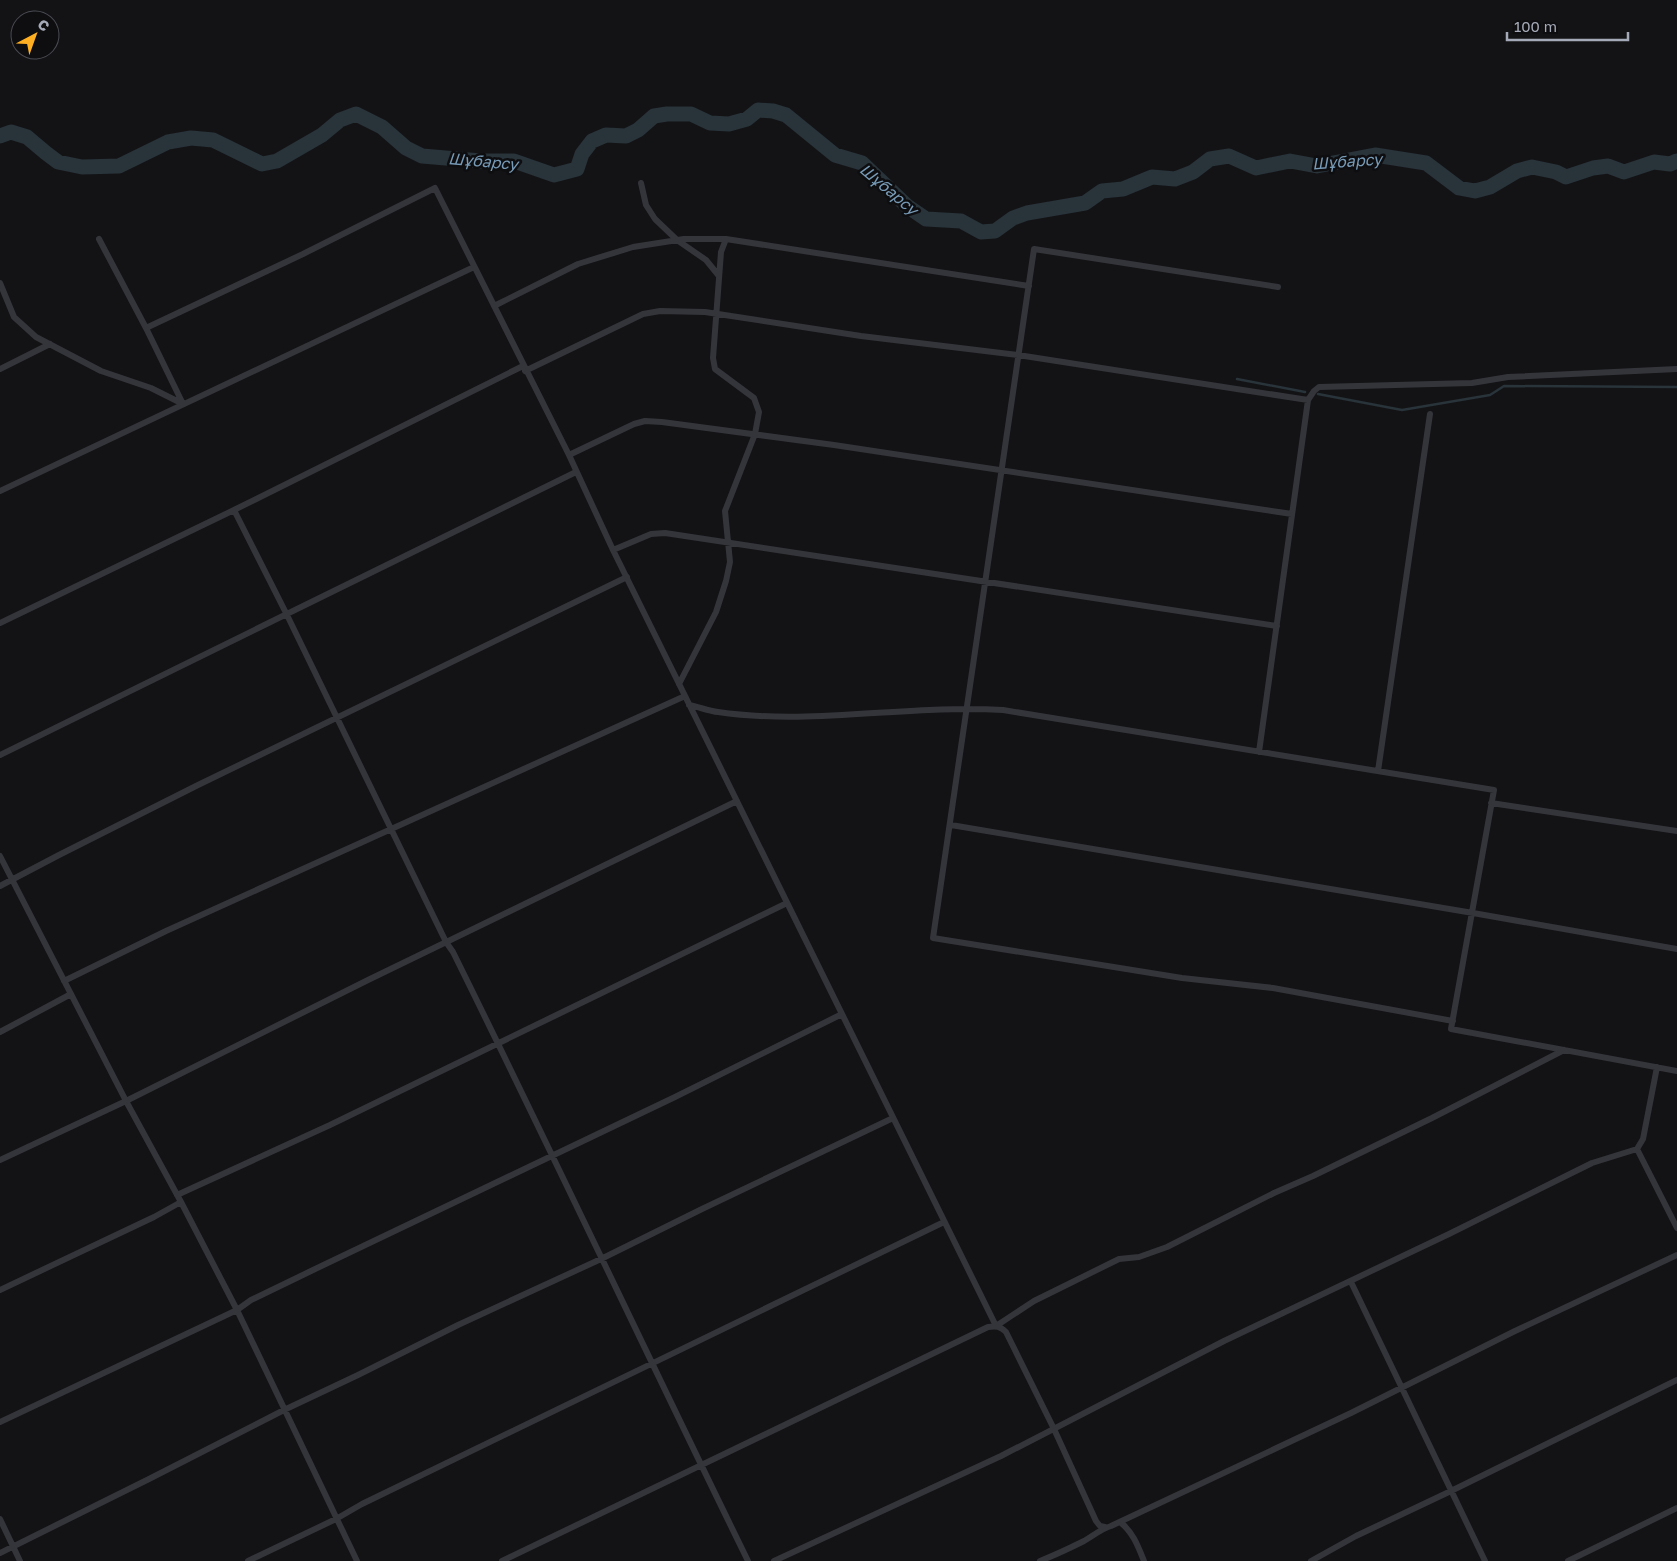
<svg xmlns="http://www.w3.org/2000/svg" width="1677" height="1561" font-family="'Golos Text',sans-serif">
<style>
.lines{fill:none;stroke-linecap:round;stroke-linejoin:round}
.stream{stroke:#28333a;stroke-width:2.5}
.river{stroke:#28333a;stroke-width:15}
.minor{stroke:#34353b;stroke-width:6}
.labels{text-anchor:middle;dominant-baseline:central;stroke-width:5;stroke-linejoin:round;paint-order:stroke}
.water-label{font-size:16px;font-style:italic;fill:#779ab6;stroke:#0e0e10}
</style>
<rect width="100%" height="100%" fill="#131315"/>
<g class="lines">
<path class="stream" d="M1237,379L1305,392
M1318,394L1402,410L1490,395L1504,386L1677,387"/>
<path class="river" d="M0,136L11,132L27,137L46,153L58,162L82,167L119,166L168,142L191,138L213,140L262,164L277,161L322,135L340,120L356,114L382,127L406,148L422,156L481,161H514L554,175L577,169L582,154L592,141L606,135L626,136L638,130L654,116L667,114H691L710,123L729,124L747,119L758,110L773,111L786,115L835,155L862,163L907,206L926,219L961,221L981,232L995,231L1013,218L1027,213L1085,203L1102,191L1123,189L1152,177L1175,179L1193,172L1210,159L1229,156L1256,168L1290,161L1317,166L1375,155L1426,163L1459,188L1475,191L1490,187L1517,171L1532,167L1556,172L1566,177L1593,168L1608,166L1624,172L1654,162L1670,164L1677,161"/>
<path class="minor" d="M641,183L646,205L655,219L677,240L706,260L719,276
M99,239L146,328L183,404
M0,283L14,317L36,337L101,371L151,388L183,404
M1278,287L1034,249L933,938L1182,978L1273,988L1453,1021
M494,306L578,264L633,247L684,239H726L1029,286
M146,328L303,254L435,188L569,455L613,550L996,1326
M0,369L50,344
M525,371L643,314L660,311L705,312L861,336L1018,355L1308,400
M569,455L634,424L645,421L662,422L834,445L1292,514
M0,491L474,267
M234,510L287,615L446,942L453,952C553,1154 649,1359 748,1561
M613,550L651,534L665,533L1277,626
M0,623L234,510L523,366
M679,684L716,612L726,581L730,562L725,511L755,434L759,412L754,398L715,369L713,358L721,252L726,239
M689,705C699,707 709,711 718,712C813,726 908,704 1003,710L1494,790L1451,1029L1677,1071
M1259,752L1308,400L1314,391L1319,387L1472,383L1508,377L1677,369
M0,755L576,472
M1378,771L1430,414
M1491,803L1677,831
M951,825L1473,913L1677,949
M0,856L126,1101L181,1202L237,1310L357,1561
M0,886L59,855L198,785L627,577
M64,981L166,931L685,696
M0,1032L71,994
M1637,1149L1677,1228
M0,1160L126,1101L368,980L737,801
M177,1195L330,1125L787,903
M1351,1282L1485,1561
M0,1290L154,1217L181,1202
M996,1326L1034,1301L1119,1259L1139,1257L1167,1247L1274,1193L1313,1176L1432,1118L1564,1050
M0,1422L237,1310L251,1300L311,1271L675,1097L842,1014
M0,1519L20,1561
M1120,1522C1133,1532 1138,1546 1144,1561
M0,1553L149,1479L284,1410L358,1375L458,1325L601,1259L702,1209L893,1118
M248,1561L336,1519L362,1504L944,1222
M502,1561C663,1482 825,1404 988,1327C996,1326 1000,1326 1006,1332L1054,1429L1096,1521L1100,1526L1105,1527
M774,1561L1001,1456L1224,1341L1449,1234L1592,1163L1637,1149L1643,1139L1657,1067
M1040,1561C1055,1555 1070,1548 1084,1541C1093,1536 1101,1529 1111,1526L1351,1413L1515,1331L1677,1255
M1311,1561L1356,1536L1451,1491L1677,1380
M1568,1561L1677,1508"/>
</g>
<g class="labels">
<g class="water-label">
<text transform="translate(483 161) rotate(5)">Шұбарсу</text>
<text transform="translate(1347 161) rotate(-4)">Шұбарсу</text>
<text transform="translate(889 189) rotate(40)">Шұбарсу</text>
</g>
</g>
<g transform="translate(35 35) rotate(41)"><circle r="24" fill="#0e0e10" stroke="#4a4c53"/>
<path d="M0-4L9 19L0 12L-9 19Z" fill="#ffaf22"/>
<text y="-8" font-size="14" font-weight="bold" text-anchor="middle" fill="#a4aab7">С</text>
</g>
<path d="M1507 32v8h121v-8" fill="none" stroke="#a4aab7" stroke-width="2.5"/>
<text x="1514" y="32" font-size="15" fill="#a4aab7" stroke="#0e0e10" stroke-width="4" paint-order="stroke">100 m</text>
</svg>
